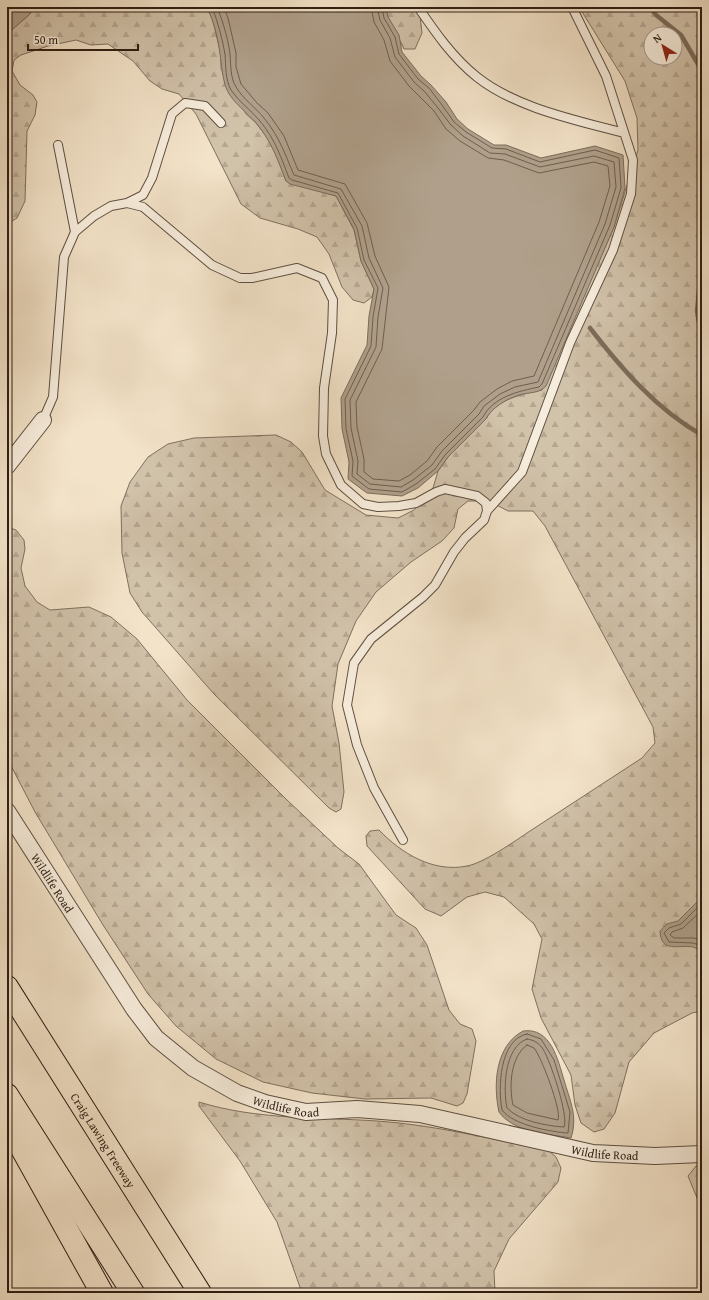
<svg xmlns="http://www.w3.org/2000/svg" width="709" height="1300" font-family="'Gentium Book Plus',serif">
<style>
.forest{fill:url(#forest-firs);stroke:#7f705f;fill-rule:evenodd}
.water{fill:#b0a08b;stroke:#7c6c5b}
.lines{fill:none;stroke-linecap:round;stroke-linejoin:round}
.shore{stroke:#6e5f50;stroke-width:1}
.stream{stroke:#7c6c5b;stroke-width:4.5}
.lane-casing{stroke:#5e4f41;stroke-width:10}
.street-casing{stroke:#5e4f41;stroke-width:18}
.highway-casing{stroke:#2d1e14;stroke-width:24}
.lane{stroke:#f7eddc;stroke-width:8}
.street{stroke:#f7eddc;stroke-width:16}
.highway{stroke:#f3e3c9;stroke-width:22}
.labels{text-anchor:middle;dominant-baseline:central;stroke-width:3.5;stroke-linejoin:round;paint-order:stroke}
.street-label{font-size:12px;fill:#2d1e14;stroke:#f7eddc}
</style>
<defs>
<pattern id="forest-firs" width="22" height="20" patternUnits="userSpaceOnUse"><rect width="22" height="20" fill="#d1c2aa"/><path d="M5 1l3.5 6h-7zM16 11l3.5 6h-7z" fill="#b4a691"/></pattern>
</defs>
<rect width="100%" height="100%" fill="#f3e3c9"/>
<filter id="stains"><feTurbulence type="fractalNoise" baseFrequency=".005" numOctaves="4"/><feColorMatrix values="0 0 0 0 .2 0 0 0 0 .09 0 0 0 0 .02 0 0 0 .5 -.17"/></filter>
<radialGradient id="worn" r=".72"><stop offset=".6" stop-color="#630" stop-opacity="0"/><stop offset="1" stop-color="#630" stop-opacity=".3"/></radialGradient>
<path class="forest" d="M35,7H207L213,21L221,55V69L246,114L256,123L272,144L286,181L336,196L354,230L361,261L374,289L372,297L364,303L353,300L342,287L329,254L317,237L298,229L260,218L241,204L196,114L179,94L162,89L150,81L133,61L108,44L91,45L76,40L48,46L21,55L14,60L12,71L20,85L33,95L37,102L35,115L27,131L25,201L17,218L7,224V34L29,15Z
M386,7H419L422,33L415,49H404L388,17Z
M579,7H702V1011L692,1013L654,1033L629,1062L615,1113L604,1129L594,1132L581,1123L575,1105L571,1075L541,1018L532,989L542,939L534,924L504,897L485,892L467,897L441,916L425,909L367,846L366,836L370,831L379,830C401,853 433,873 467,866C484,863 515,841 530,831C567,807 605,782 642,758L655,743L653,727L545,526L533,511H508L489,501H468L458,509L454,528L442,541L411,562L376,592L356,621L338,664L332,706L339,743L344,792L341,809L336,812L329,808L214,694L142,612L130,593L122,553L121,506L130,482L148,457L168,444L194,438L276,435L291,442L302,452L325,490L366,515L398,518L414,510L433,488L438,471L448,457L486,419C496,399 523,394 542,390L614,227L638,150L637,118L625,81ZM651,34H675V58H651Z
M7,527L16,530L24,540L25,549L21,568L25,586L37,602L50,610L89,607L111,617L137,639L187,700L287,800L338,848L359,864L396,915L416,928L427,945L449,1010L460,1024L472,1029L476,1041L467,1094L463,1103L457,1106L431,1098L365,1099L312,1093L263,1082L216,1059L176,1026L148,994L103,925L35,812L7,758Z
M199,1102C257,1120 318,1117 377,1121C435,1125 492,1139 549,1151L556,1157L561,1168L558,1182L509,1239L494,1271L495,1293H302L277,1222L240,1161L199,1106Z
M696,1166H702V1210L688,1176Z"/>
<path class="water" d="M7,7H35L29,15L7,34Z
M207,7H386L388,17L399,35L402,52L421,76L431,85L446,102L457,119L468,129L494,145H506L541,158L595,146L623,155L625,188L614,227L546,386C539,394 528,392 519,395C508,398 491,408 486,419L448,457L438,471L418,488L402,496L367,493L348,479L349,462L342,429L341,398L367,345L369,316L374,289L361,261L354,229L336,196L290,184L286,181C278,160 271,141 257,124C248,113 233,103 227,90C222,78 222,66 220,54C218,38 214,22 207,7Z
M702,897V951C699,950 696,948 693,947C679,944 661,954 660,931L667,924L678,921Z
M523,1031C551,1027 558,1060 564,1080C570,1101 578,1116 571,1138C548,1134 513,1132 499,1112C493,1085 495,1046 523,1031Z"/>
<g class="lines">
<path class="shore" d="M212,7C218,22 222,38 225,54C226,66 225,79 231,90C239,102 251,110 260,121C275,139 281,157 289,178L292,180L338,193L357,228L364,260L378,288L373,317L371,346L345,399L346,429L353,461L352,476L369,489L402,492L416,484L435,469L445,455L483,417C493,397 519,391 539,387L542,384L610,225L621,188L619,158L595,150L540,162L506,149L492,148L466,132L454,122L442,105L429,88L418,79L399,54L395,37L384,18L382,7
M217,7C223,22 228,38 230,54C231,65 230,77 236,87C243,99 256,108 264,118C280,138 284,152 294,175L341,189L362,226L369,258L383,288L378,317L376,347L350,400L351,428L358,461L357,474L370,484L401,487L413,480L432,465L442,451L479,414L484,406L500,394L515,387L538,382L605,224L616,187L614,162L594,156L540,167L505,154L490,153L463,136L451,125L438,108L425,92L414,82L395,57L390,38L380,20L377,7
M224,7L228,18L236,53V67L241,84L257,103L268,113L284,136L298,170L345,184L367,223L375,256L389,287L382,349L356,402L357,427L364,459V472L373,479L399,481L410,475L427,461L437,447L474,410L480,402L497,389L512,381L534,376L599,222L610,186L608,166L594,162L539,173L504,160L488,158L460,141L446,129L434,111L409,86L390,61L384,40L374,22L371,7
M702,903L681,924L669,928L664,933L669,942L693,943L702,946
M702,910L683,928L672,932L670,935L674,938H694L702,941
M527,1034L541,1039L554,1060L570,1112L568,1133C551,1132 513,1125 502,1110C498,1090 499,1039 527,1034Z
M527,1039C534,1040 539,1043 543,1049C550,1060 569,1116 564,1127C547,1126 519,1121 507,1108C503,1089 504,1047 527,1039Z
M527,1045L534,1048C541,1056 562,1111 558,1120L527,1113L513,1105C509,1087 510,1057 527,1045Z"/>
<path class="stream" d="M650,7L656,15L681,35L702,71
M702,260L697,311L702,339
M590,328C621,368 657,410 702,435"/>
<g class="lane-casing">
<path id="lane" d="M418,7C435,32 453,58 477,77C516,108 576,120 624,133
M58,145L75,232
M127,203L143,195L152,178L172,114L185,103L205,106L221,123
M43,420L53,397L64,257L75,232L94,216L111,206L127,203L143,207L212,265L240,278H252L297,268L322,278L333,300L332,333L324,388L323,436L326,454L341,485L363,504L378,507L399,506L416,503L436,492L445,489L477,496L486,503L487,511L484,520L465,538L454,552L435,585L423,597L371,639L354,663L347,705L357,745L374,788L403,840
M487,511L522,472L570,343L613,250L631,194L633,160L606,76L572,7"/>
</g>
<g class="street-casing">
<g id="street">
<path d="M7,466L43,420"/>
<path id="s1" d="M7,811L134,1009L156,1038L193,1068L237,1093L265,1103L306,1112L357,1109L420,1114L593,1153L655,1156L702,1154"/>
</g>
</g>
<g class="highway-casing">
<g id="highway">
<path id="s2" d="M7,987L200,1293"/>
<path d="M7,1095L133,1293"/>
<path d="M7,1122L102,1293"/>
</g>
</g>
<use href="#lane" class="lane"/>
<use href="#street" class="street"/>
<use href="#highway" class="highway"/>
</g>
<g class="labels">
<g class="street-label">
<text stroke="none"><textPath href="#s1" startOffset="85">Wildlife Road</textPath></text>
<text stroke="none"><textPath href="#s1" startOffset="421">Wildlife Road</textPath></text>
<text stroke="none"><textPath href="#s2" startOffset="181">Craig Lawing Freeway</textPath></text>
<text stroke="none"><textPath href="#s1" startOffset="745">Wildlife Road</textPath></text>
</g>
</g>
<rect width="709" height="1300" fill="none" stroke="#f3e3c9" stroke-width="24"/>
<rect x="8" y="8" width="693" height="1284" fill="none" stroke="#2d1e14" stroke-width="2"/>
<rect x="12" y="12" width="685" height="1276" fill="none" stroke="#2d1e14"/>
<g transform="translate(663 46) rotate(323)"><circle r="19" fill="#f7eddc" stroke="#a69a8c"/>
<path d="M0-3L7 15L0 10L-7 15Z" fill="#8f2418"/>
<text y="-6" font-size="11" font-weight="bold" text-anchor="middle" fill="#2d1e14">N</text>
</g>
<path d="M28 44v6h110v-6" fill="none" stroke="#2d1e14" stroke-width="2"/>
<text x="34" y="44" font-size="12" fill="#2d1e14" stroke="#f7eddc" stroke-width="3" paint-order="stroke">50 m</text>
<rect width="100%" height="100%" filter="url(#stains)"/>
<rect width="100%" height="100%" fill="url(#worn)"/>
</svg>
